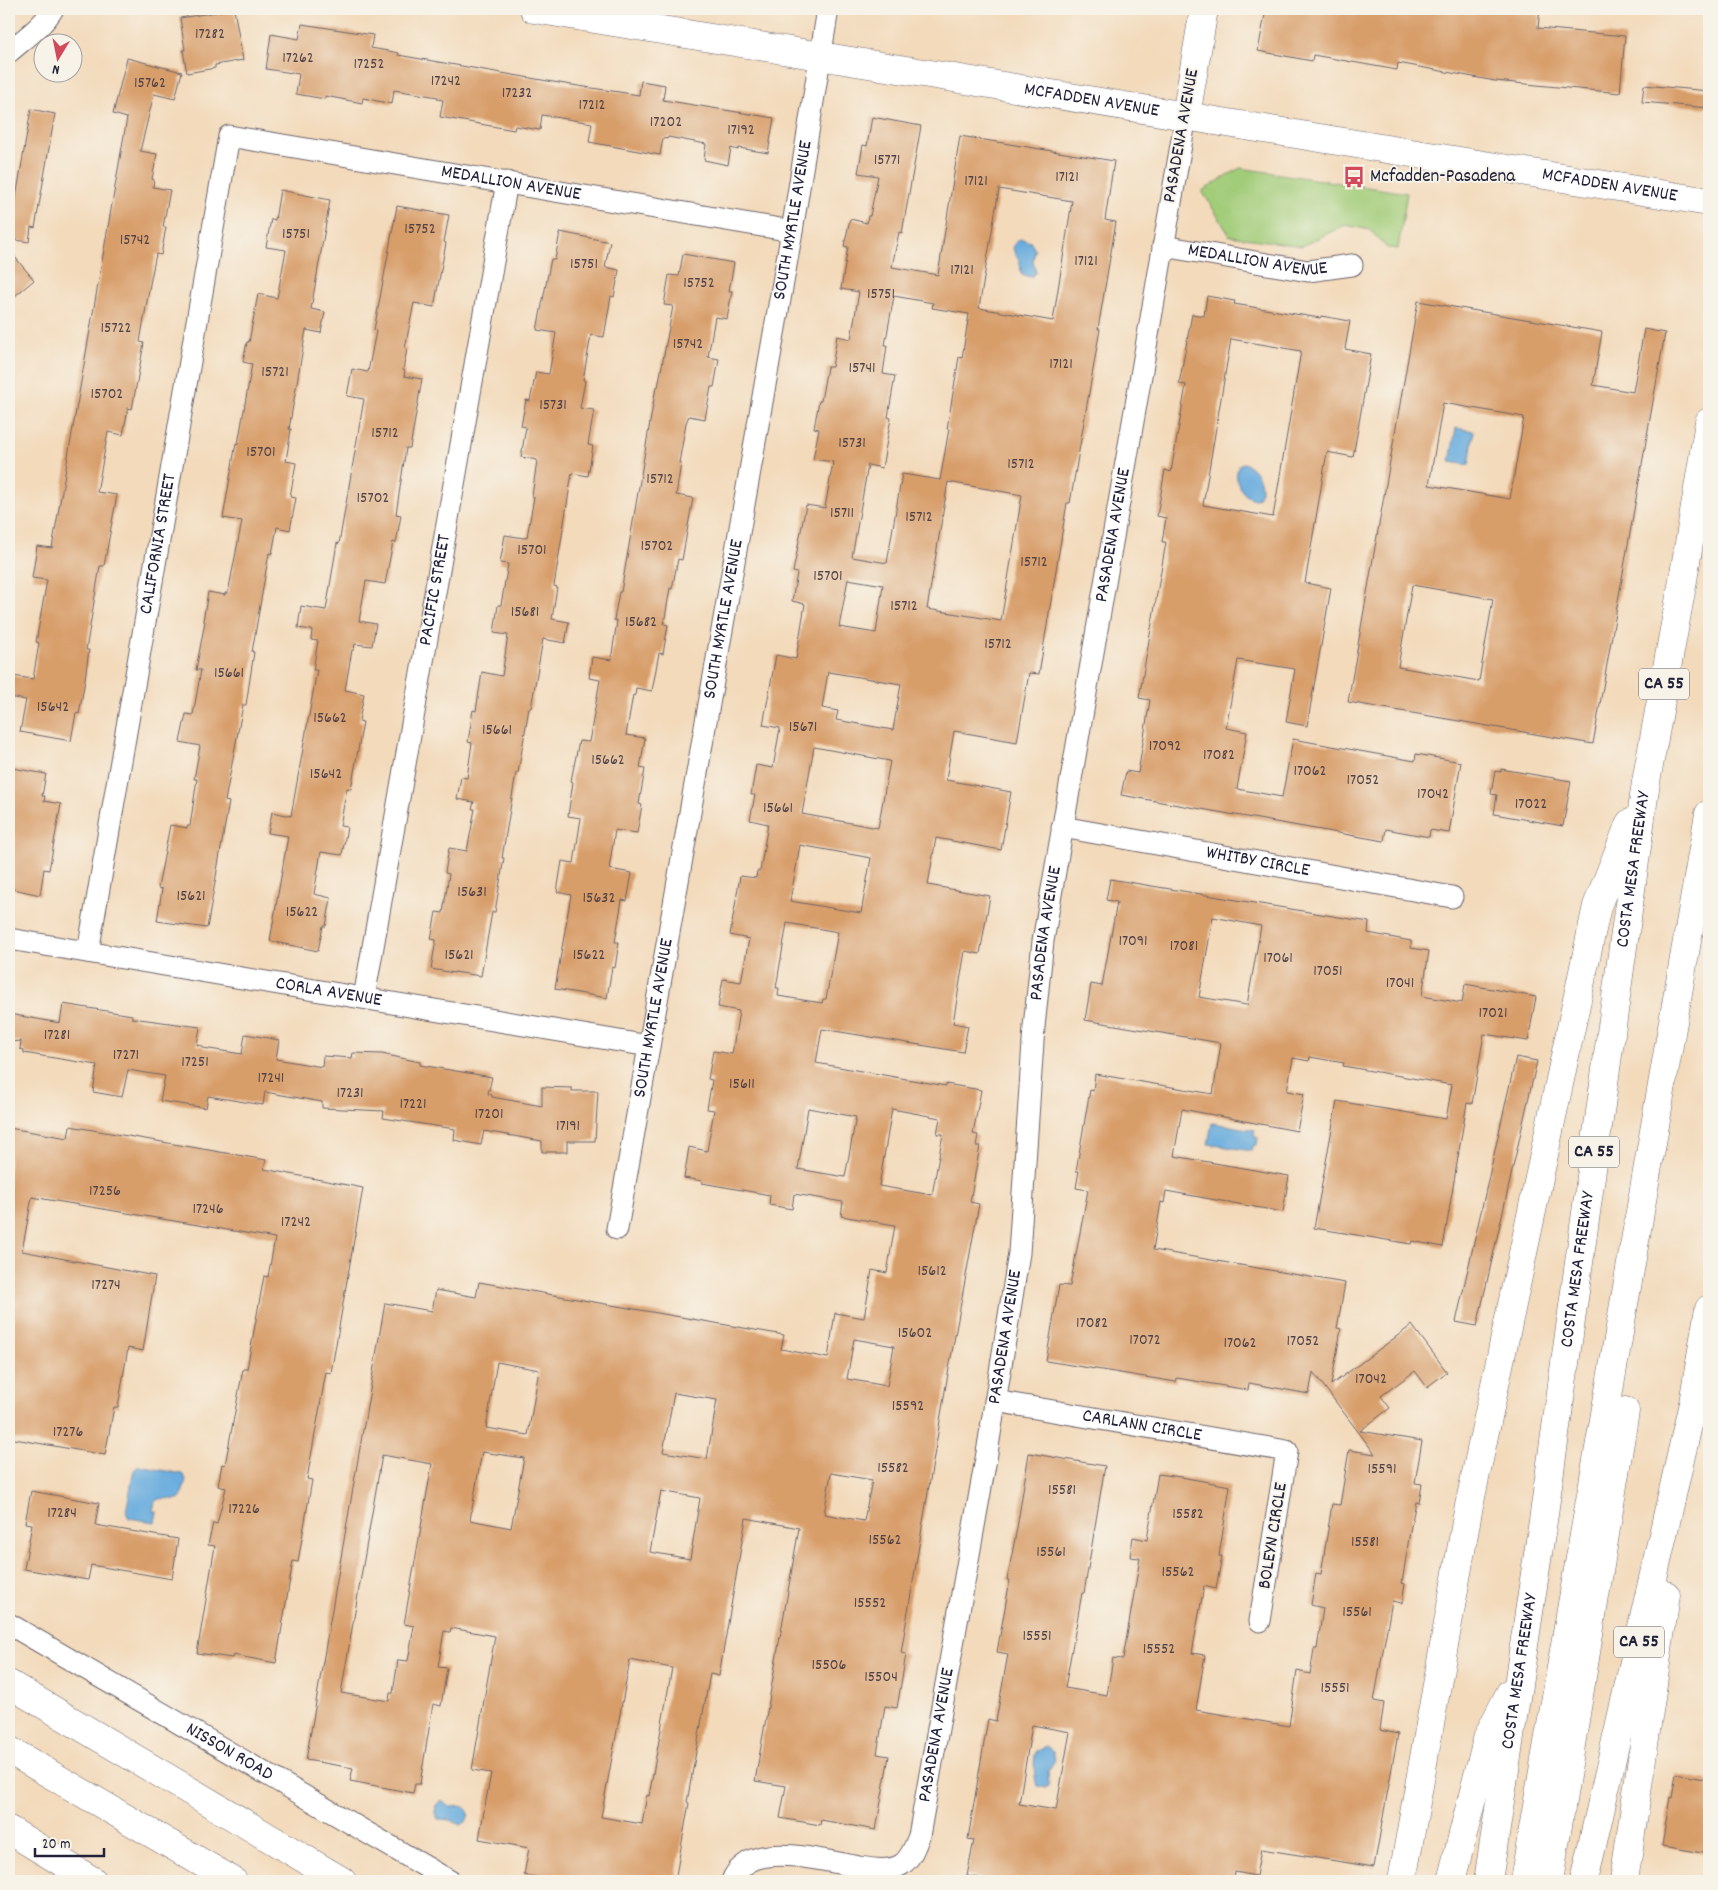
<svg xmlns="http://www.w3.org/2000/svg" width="1718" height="1890" font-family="Dekko,sans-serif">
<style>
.green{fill:#a1cc78;stroke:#62775a}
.water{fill:#6aadde;stroke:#46688c}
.building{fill:#d89e6a;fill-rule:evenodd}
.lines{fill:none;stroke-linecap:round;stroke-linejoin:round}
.minor-casing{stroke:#6b6268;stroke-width:23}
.secondary-casing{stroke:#6b6268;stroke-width:29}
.motorway-casing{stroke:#6b6268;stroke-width:29}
.minor{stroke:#fff;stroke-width:21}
.secondary{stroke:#fff;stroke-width:28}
.motorway{stroke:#fff;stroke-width:28}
.labels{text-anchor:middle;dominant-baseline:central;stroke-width:4;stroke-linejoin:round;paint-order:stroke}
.number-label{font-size:16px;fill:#504147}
.shield{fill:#f7f3e8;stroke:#62616f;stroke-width:1}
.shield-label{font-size:18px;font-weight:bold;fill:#22223b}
.street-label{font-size:19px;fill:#22223b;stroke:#f7f3e8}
.poi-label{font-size:19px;fill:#22223b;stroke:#f7f3e8;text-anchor:start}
</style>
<rect width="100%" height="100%" fill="#f7f3e8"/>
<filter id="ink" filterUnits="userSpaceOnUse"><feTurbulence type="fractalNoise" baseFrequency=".02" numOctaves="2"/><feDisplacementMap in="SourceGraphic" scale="10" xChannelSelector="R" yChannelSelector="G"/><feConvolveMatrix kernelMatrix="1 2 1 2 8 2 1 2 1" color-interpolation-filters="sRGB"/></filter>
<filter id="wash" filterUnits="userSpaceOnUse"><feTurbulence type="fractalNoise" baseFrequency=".0096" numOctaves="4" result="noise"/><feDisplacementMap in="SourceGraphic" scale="20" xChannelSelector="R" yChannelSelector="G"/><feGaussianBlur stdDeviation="1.12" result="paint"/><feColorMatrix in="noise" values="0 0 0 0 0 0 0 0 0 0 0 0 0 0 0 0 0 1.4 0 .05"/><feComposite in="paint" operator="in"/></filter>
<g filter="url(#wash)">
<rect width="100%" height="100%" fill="#f3dabb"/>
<path class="green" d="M1240,168L1407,193L1398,249L1387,248L1370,230L1345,225L1302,246L1230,236L1202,191Z"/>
<path class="water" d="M1021,239L1031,242L1035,250L1033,261L1036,272L1031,277L1022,275C1020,271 1021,268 1020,263C1017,254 1006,247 1021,239Z
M1456,428L1474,431L1469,465L1450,462Z
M1244,463C1257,468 1267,487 1257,499C1241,499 1231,476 1240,464Z
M1212,1123L1255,1130L1254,1136L1258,1138L1257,1145L1253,1146L1252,1151L1208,1144Z
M139,1466L182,1474L186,1479L181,1498C173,1502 164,1495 155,1501L153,1511L157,1512L155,1522L129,1518L126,1512L134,1470Z
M1046,1747L1053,1752L1055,1760L1048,1771L1049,1786L1045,1788L1037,1786C1034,1777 1033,1759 1036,1751Z
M442,1800L450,1807C458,1807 465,1803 469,1814L466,1822L460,1825L451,1820L438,1819L435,1813L436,1805Z"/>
<g id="blocks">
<path class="building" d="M234,9L243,60L215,65V68L187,73L183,50H185L180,18Z
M1266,9H1540L1538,28L1625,36L1620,93L1495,81L1398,63L1397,70L1313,55L1312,61L1258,51Z
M302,24L373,35L371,48L399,53L398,55L565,84L639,95L641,81L665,85L663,100L774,118L768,153L739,148L738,150L731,148L728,165L704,160L706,144L668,137L667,139L663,138L660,155L589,142L592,123L542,115L540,130L515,126L514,130L440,117L443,100L437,99L438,97L394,90L392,104L363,98L362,103L325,96V99L296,94L299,74L266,69L271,34L299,39Z
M127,58L182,72L175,99L154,94L140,151L157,154L152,179L154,180L153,187L170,190L163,227H166L161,255L156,254L150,284L140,342L144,343L132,409L128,408L123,435L108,432L97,492L117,495L104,566H100L86,650H89L84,686L79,714L76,713L71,741L20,732L26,700L9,697V692L12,676L33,679L39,643L36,642L47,580L32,578L37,546L52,548L127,118L113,114Z
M1644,85L1709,91V108L1642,102Z
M31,109L55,114L35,228L31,227L29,242L9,239Z
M872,117L921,126L902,233L899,232L892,267L938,275L960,136L1114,161L1105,220L1116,222L1098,329H1100L1070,503H1067L1039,674L1029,673L1017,742L954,731L946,780L1011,792L1001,850L936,838L928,885L990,896L980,954L965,951L953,1023L968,1026L963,1052L822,1029L816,1063L946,1086V1084L981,1090L973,1134L978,1135L976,1146H980L970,1202L979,1204L946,1385L901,1653L906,1654L897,1708L885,1706L877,1754L889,1756L876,1830L821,1820L820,1825L780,1818L786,1786L755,1781L799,1528L746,1518L719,1676L710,1674L687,1802L689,1803L675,1881H559L524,1875L529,1848L479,1839L491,1773L472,1770L495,1636L451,1628L450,1632L444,1631L438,1667L447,1668L441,1706L433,1704L420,1784H415L413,1793L350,1781L353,1768L306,1760L385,1303L432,1311L436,1290L476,1297L479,1282L784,1335L781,1349L828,1358L835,1313L864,1318L872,1270L887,1273L895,1225L841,1216L843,1202L794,1194L792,1209L769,1205L770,1195L702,1183V1181L684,1178L689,1147L707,1151L714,1110L707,1109L712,1080L708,1079L713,1051L732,1054L739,1011L718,1007L723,979L741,982L749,939L730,935L740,876L756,878L757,871H760L768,824L750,820L755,795H751L756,765L773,768L780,728L763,725L776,655L796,659L805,604L792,601L797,573L793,572L806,505L825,508L833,462L813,459L819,429L814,428L819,401H821L827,367H832L837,336L851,339L859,292L841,289L848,247L844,246L850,219L867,223L868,216H870L878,176L858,173L863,145L867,146ZM999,189L1072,201L1053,321L979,308ZM894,296L933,303L932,308L969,314L962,358L959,357L947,429H949L940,480L902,474L887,563L852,557L868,465L882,468L891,418L888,417L895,376L883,374L887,345H885ZM948,482L1022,495L1001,621L927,609ZM848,579L883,585L876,633L839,627ZM828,672L901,684L893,730L836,720L838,711L822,708ZM814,747L890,761L878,828L802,814ZM800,845L871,858L861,913L790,901ZM787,923L838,932L826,999H823L822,1003L778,996L779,988H776ZM808,1108L856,1117L845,1177L798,1169ZM892,1109L940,1118L937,1134H943L932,1195L879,1186ZM854,1339L894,1346L887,1386L847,1379ZM497,1362L539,1370L528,1435L486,1428ZM674,1393L717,1400L707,1459L663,1452ZM482,1452L524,1458L511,1528L470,1520ZM382,1455L432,1464L404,1624L414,1626L408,1661L398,1660L393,1693H390L389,1701L341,1693ZM831,1473L872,1480L864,1521L824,1514ZM661,1491L700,1498L690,1559L650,1552ZM630,1660L672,1668L649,1796L647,1795L642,1824L601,1817Z
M280,190L330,200L311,309L325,312L321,333L306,330L289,429H291L286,461L296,463L290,497L296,498L290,530L277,527L272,554L269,553L252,652H254L246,705H243L225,801L229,802L207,928L157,921L162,889L158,888L170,825L187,828V826H190L197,779H194L200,746L180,742L186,714L193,715L201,670H196L205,621H203L208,592L225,595V593H228L242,521L223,518L236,443L238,444L252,364L243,362L247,342H249L258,294L277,298L286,250L266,247L271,219L275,220Z
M397,206L449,215L444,242L446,243L434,307L414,303L405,348L407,349L403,370L405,371L404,376L422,379L410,448H406L396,514L401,515L396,543L393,542L385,584L366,581L359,621L376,624L372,646L355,644L354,650H352L345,690L364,694L359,721L363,722L351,789L347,788L340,826L347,827L342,855L321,852L320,857L314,894L331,898L326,926H323L318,951L270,941L288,836L268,833L272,812L291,816L317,670H313L318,641L311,640L312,630L298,628L301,606L326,610L337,543L339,544L364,399L347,396L352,369L368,372L376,331L374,330Z
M560,232L610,242L605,267L619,270L614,297L611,296L604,337L591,335L583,380L585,381L580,408L594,410L588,445L593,446L588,476L572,473L554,586L557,587L552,619L569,622L565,643L543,639L531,708H529L518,773H516L502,858H504L495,912H492L481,976L454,972V973L431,969L436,940L431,939L436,912L443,913L449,874L445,873L449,848L467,851L475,809H472L474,802L457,799L461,777L467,778L472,743L468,742L473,710L476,711L482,672L502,676L508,635L494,633L498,605H501L508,564L500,563L505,535L524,538L527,537L534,497L532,496L537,460L521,457L526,427L521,426L526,400L530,401L536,372L549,374L556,333L537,330L551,259L555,260Z
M9,250L34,280L9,301Z
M683,254L734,263L729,291H732L727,319L715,317L708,357L719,359L714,387H711L705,419L689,416L686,423L679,463H681L676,495L693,498L682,560L678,559L672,589L670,588L664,624L668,625L663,654L659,653L652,691L636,688L635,696L633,695L626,735L645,738L640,768L645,769L639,804L642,805L637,833L615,830L609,869L632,873L627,901L622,900L615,942H619L615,968L612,967L607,998L555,989L571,895L557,892L562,861L574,863L581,818L568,816L573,782L571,781L579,741L589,742L600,680L589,678L592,657L611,660L617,621L614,620L619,592H621L656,387H658L673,306L664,305L669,275L679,276Z
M1207,296L1235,301L1234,304L1320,318L1321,316L1350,321L1345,349L1371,354L1353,457L1327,452L1305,583L1331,588L1307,726L1286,722L1295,669L1238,660L1226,728L1247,732L1237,789L1282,797L1293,739L1415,761L1416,754L1461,762L1449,833L1430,830L1429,837L1386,829L1384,841L1121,795L1126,771L1138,773L1150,700L1139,698L1166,542H1162L1166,518L1157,516L1165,470L1171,472L1186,385L1179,384L1192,314L1204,316ZM1231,339L1301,351L1273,517L1203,505Z
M1418,301L1602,332L1593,385L1633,392L1644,329L1665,333L1593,744L1348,702ZM1443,403L1524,417L1510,499L1429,485ZM1412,585L1493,599L1479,681L1398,667Z
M12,768L46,774L42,796H45L44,801L61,804L49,870L44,869L40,895L9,888V787Z
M1501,769L1571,781L1563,826L1494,814L1497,795L1491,794L1495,771L1501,772Z
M1110,879L1369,922L1368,933L1411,941V948L1429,951L1422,996L1462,1003L1465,984L1536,997L1528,1041L1484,1034L1472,1104L1467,1103L1443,1247L1412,1241L1411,1244L1314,1228L1337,1101L1446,1119L1452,1085L1343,1066L1344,1063L1310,1057L1309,1061L1293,1058L1287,1091L1304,1094L1297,1131L1182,1109L1174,1156L1289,1176L1283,1212L1166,1191L1164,1203L1161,1202L1153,1250L1345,1283L1337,1328L1341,1329L1331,1385L1412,1325L1447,1372L1427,1387L1415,1371L1381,1396L1390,1408L1360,1431L1422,1441L1415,1483L1422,1484L1419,1503L1416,1502L1410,1531L1402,1583L1405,1584L1402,1603L1392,1601L1374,1701L1384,1703L1380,1730L1398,1734L1374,1867L1261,1849L1256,1876L1235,1872L1234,1881H1219L1188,1876L1187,1881H995L967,1876L974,1840L968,1839L988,1719L996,1721L1008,1654L997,1652L1010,1580H1007L1017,1528L1029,1453L1105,1466L1084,1593H1082L1065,1688L1107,1695L1113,1658L1123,1659L1140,1558L1130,1557L1133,1537L1147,1540L1158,1474L1181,1477L1230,1486L1219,1556H1222L1216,1589L1204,1586L1192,1653L1205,1655L1196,1710L1289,1726L1297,1671L1310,1674L1314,1649H1317L1323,1608L1311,1605L1316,1573L1321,1574L1332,1504L1340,1505L1349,1450L1375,1454L1313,1372L1309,1394L1249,1383L1248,1390L1177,1378L1176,1382L1046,1361L1059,1285L1070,1286L1088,1190L1076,1188L1079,1171H1076L1090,1090L1093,1091L1095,1074L1213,1094L1221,1043L1085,1020L1091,984L1102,986L1117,902L1106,900ZM1213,917L1261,926L1247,1005L1199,997ZM1032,1725L1070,1732L1056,1810L1019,1804Z
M63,1004L132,1015V1018L200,1027L197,1045L203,1046V1048L242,1054L245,1034L279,1040L276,1059L322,1067L323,1056L352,1058L353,1053L382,1054L420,1062V1065L492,1077L488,1094L492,1095V1097L542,1106V1087L572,1088V1091H598L595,1141H567V1152H542V1141L484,1131L481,1145L454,1140L455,1129L383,1118L384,1111L322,1108V1102L265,1092L263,1105L208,1096L206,1108L160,1101L165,1076L128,1070L122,1097L93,1092L97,1065L24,1053V1050L20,1049L21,1041L9,1042V1014L60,1023Z
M1516,1057L1537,1061L1477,1326L1456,1322Z
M70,1126L266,1160L264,1169L363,1188L331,1373L326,1372L307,1479L312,1480L298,1562L293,1561L276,1663L233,1655L232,1658L197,1653L215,1546L208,1545L213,1523L217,1524L226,1488L218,1486L222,1464L225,1465L243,1369H247L264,1276L268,1277L275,1238L32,1197L22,1251L155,1276L143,1351L128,1348L118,1407H114L105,1455L9,1438V1128L68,1138Z
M31,1491L99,1503L95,1525L178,1539L172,1579L91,1565L88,1580L24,1569L32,1524L25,1523Z
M1676,1774L1709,1780V1854L1662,1846L1670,1797L1672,1798Z"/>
</g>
</g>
<g filter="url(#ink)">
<use href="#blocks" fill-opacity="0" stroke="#6b6268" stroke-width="1"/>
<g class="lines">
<g class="minor-casing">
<g id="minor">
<path d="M9,52C24,39 43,26 53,9"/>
<path id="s1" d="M1163,246L1308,271L1352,265"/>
<path id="s2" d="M1062,827L1452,897"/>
<path id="s3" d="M9,939L649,1046"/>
<path id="s4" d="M88,952L229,136L792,231"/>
<path id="s5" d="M364,998L507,182"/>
<path id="s6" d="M617,1229L792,231L828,9"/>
<path id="s7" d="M995,1401L1287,1451L1260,1621"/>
<path id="s8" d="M9,1624L450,1881"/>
<path id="s9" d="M732,1881C734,1875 738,1870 743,1866C767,1844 829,1862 859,1867C872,1869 889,1872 901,1865C911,1859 915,1846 919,1836L987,1453L1019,1253L1034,1027L1043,941L1186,116"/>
</g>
</g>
<g class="secondary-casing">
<g id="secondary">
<path id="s10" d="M534,9L1709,202"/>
<path d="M1186,116L1204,9"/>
</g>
</g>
<g class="motorway-casing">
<g id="motorway">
<path d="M9,1684L342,1881"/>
<path d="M9,1750L233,1881"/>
<path d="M9,1830L93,1881"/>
<path d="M1402,1881L1468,1511L1597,906L1630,823"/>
<path d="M1451,1881L1488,1736L1510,1693"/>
<path id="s11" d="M1488,1881L1543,1521L1646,782L1682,586L1709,422"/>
<path d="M1524,1881L1709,814"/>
<path d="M1549,1881L1625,1411"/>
<path d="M1584,1881L1693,1403L1709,1309"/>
<path d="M1624,1881L1666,1595"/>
</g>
</g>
<use href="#minor" class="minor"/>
<use href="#secondary" class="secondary"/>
<use href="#motorway" class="motorway"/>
</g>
</g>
<defs>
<g id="bus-bare" transform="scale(1.725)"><path d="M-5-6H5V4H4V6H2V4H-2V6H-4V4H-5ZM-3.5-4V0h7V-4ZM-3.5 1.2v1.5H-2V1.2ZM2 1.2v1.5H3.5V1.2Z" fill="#d1495b" stroke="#f7f3e8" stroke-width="2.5" paint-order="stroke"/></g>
</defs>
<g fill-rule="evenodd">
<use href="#bus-bare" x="1354" y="177"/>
</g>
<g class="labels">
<g class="number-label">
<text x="210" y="34">17282</text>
<text x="298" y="58">17262</text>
<text x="369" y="64">17252</text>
<text x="446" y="81">17242</text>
<text x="150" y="83">15762</text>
<text x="517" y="93">17232</text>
<text x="592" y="105">17212</text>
<text x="666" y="122">17202</text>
<text x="741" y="130">17192</text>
<text x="887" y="160">15771</text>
<text x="1067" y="177">17121</text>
<text x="976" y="181">17121</text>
<text x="420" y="229">15752</text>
<text x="296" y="234">15751</text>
<text x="135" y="240">15742</text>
<text x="1086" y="261">17121</text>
<text x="584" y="264">15751</text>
<text x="962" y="270">17121</text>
<text x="699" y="283">15752</text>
<text x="881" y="294">15751</text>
<text x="116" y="328">15722</text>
<text x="688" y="344">15742</text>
<text x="1061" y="364">17121</text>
<text x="862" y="368">15741</text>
<text x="275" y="372">15721</text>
<text x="107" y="394">15702</text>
<text x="553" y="405">15731</text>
<text x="385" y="433">15712</text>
<text x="852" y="443">15731</text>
<text x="261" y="452">15701</text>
<text x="1021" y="464">15712</text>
<text x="660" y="479">15712</text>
<text x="373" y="498">15702</text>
<text x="842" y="513">15711</text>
<text x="919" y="517">15712</text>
<text x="657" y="546">15702</text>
<text x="532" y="550">15701</text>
<text x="1034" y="562">15712</text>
<text x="828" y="576">15701</text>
<text x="904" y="606">15712</text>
<text x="525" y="612">15681</text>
<text x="641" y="622">15682</text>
<text x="998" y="644">15712</text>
<text x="229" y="673">15661</text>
<text x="53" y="707">15642</text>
<text x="330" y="718">15662</text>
<text x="803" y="727">15671</text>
<text x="497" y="730">15661</text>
<text x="1165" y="746">17092</text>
<text x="1219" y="755">17082</text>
<text x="608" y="760">15662</text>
<text x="1310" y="771">17062</text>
<text x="326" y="774">15642</text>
<text x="1363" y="780">17052</text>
<text x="1433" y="794">17042</text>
<text x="1531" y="804">17022</text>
<text x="778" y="808">15661</text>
<text x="472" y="892">15631</text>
<text x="191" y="896">15621</text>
<text x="599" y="898">15632</text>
<text x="302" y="912">15622</text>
<text x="1133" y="941">17091</text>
<text x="1184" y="946">17081</text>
<text x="459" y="955">15621</text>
<text x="589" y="955">15622</text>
<text x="1278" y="958">17061</text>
<text x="1328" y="971">17051</text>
<text x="1400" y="983">17041</text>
<text x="1493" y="1013">17021</text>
<text x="57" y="1035">17281</text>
<text x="126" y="1055">17271</text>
<text x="195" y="1062">17251</text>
<text x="271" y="1078">17241</text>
<text x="742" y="1084">15611</text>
<text x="350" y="1093">17231</text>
<text x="413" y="1104">17221</text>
<text x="489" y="1114">17201</text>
<text x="568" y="1126">17191</text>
<text x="105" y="1191">17256</text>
<text x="208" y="1209">17246</text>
<text x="296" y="1222">17242</text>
<text x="932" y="1271">15612</text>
<text x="106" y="1285">17274</text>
<text x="1092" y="1323">17082</text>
<text x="915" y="1333">15602</text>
<text x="1145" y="1340">17072</text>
<text x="1303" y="1341">17052</text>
<text x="1240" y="1343">17062</text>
<text x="1371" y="1379">17042</text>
<text x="908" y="1406">15592</text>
<text x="68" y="1432">17276</text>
<text x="893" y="1468">15582</text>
<text x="1382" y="1469">15591</text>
<text x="1062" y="1490">15581</text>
<text x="244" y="1509">17226</text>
<text x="62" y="1513">17284</text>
<text x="1188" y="1514">15582</text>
<text x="885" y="1540">15562</text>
<text x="1365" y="1542">15581</text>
<text x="1051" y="1552">15561</text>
<text x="1178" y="1572">15562</text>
<text x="870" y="1603">15552</text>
<text x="1357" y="1612">15561</text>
<text x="1037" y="1636">15551</text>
<text x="1159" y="1649">15552</text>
<text x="829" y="1665">15506</text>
<text x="881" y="1677">15504</text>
<text x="1335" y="1688">15551</text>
</g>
<g class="shield">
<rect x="1639" y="668.5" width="50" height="31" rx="4"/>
<rect x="1569" y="1136.5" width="50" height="31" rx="4"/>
<rect x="1614" y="1626.5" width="50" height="31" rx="4"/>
</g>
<g class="shield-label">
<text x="1664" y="684">CA 55</text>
<text x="1594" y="1152">CA 55</text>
<text x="1639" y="1642">CA 55</text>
</g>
<g class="street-label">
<text stroke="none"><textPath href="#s10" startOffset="565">MCFADDEN AVENUE</textPath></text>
<text transform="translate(1182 136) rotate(-80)">PASADENA AVENUE</text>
<text stroke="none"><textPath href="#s4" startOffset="1114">MEDALLION AVENUE</textPath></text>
<text stroke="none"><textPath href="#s10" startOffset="1090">MCFADDEN AVENUE</textPath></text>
<text stroke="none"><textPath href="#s6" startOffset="1024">SOUTH MYRTLE AVENUE</textPath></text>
<text stroke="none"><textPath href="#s1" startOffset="96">MEDALLION AVENUE</textPath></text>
<text stroke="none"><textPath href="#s9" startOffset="1532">PASADENA AVENUE</textPath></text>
<text stroke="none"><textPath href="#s4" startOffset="414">CALIFORNIA STREET</textPath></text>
<text stroke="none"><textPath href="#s5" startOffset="414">PACIFIC STREET</textPath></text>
<text stroke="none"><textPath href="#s6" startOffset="619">SOUTH MYRTLE AVENUE</textPath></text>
<text stroke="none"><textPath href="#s2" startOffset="199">WHITBY CIRCLE</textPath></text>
<text stroke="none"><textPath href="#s11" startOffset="1022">COSTA MESA FREEWAY</textPath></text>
<text stroke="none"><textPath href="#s9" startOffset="1128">PASADENA AVENUE</textPath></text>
<text stroke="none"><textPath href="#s3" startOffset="324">CORLA AVENUE</textPath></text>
<text stroke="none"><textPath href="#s6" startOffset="214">SOUTH MYRTLE AVENUE</textPath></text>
<text stroke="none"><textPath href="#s11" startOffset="618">COSTA MESA FREEWAY</textPath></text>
<text stroke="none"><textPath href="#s9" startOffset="722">PASADENA AVENUE</textPath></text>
<text stroke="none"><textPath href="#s7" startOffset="149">CARLANN CIRCLE</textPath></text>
<text transform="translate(1274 1536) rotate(-81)">BOLEYN CIRCLE</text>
<text stroke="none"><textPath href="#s11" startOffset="212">COSTA MESA FREEWAY</textPath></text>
<text stroke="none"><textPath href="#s9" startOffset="318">PASADENA AVENUE</textPath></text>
<text stroke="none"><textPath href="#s8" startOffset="255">NISSON ROAD</textPath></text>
</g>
<g class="poi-label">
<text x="1370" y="177">Mcfadden-Pasadena</text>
</g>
</g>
<rect width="1718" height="1890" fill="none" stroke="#f7f3e8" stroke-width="30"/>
<g transform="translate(58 58) rotate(190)"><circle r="24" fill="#f7f3e8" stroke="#a29fa3"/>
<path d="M0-4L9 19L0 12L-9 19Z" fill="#d1495b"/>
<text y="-8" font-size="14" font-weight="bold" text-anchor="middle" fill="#22223b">N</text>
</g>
<path d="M35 1848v8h69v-8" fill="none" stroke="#22223b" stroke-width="2.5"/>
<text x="42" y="1848" font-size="15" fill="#22223b" stroke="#f7f3e8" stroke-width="4" paint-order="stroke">20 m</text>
</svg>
